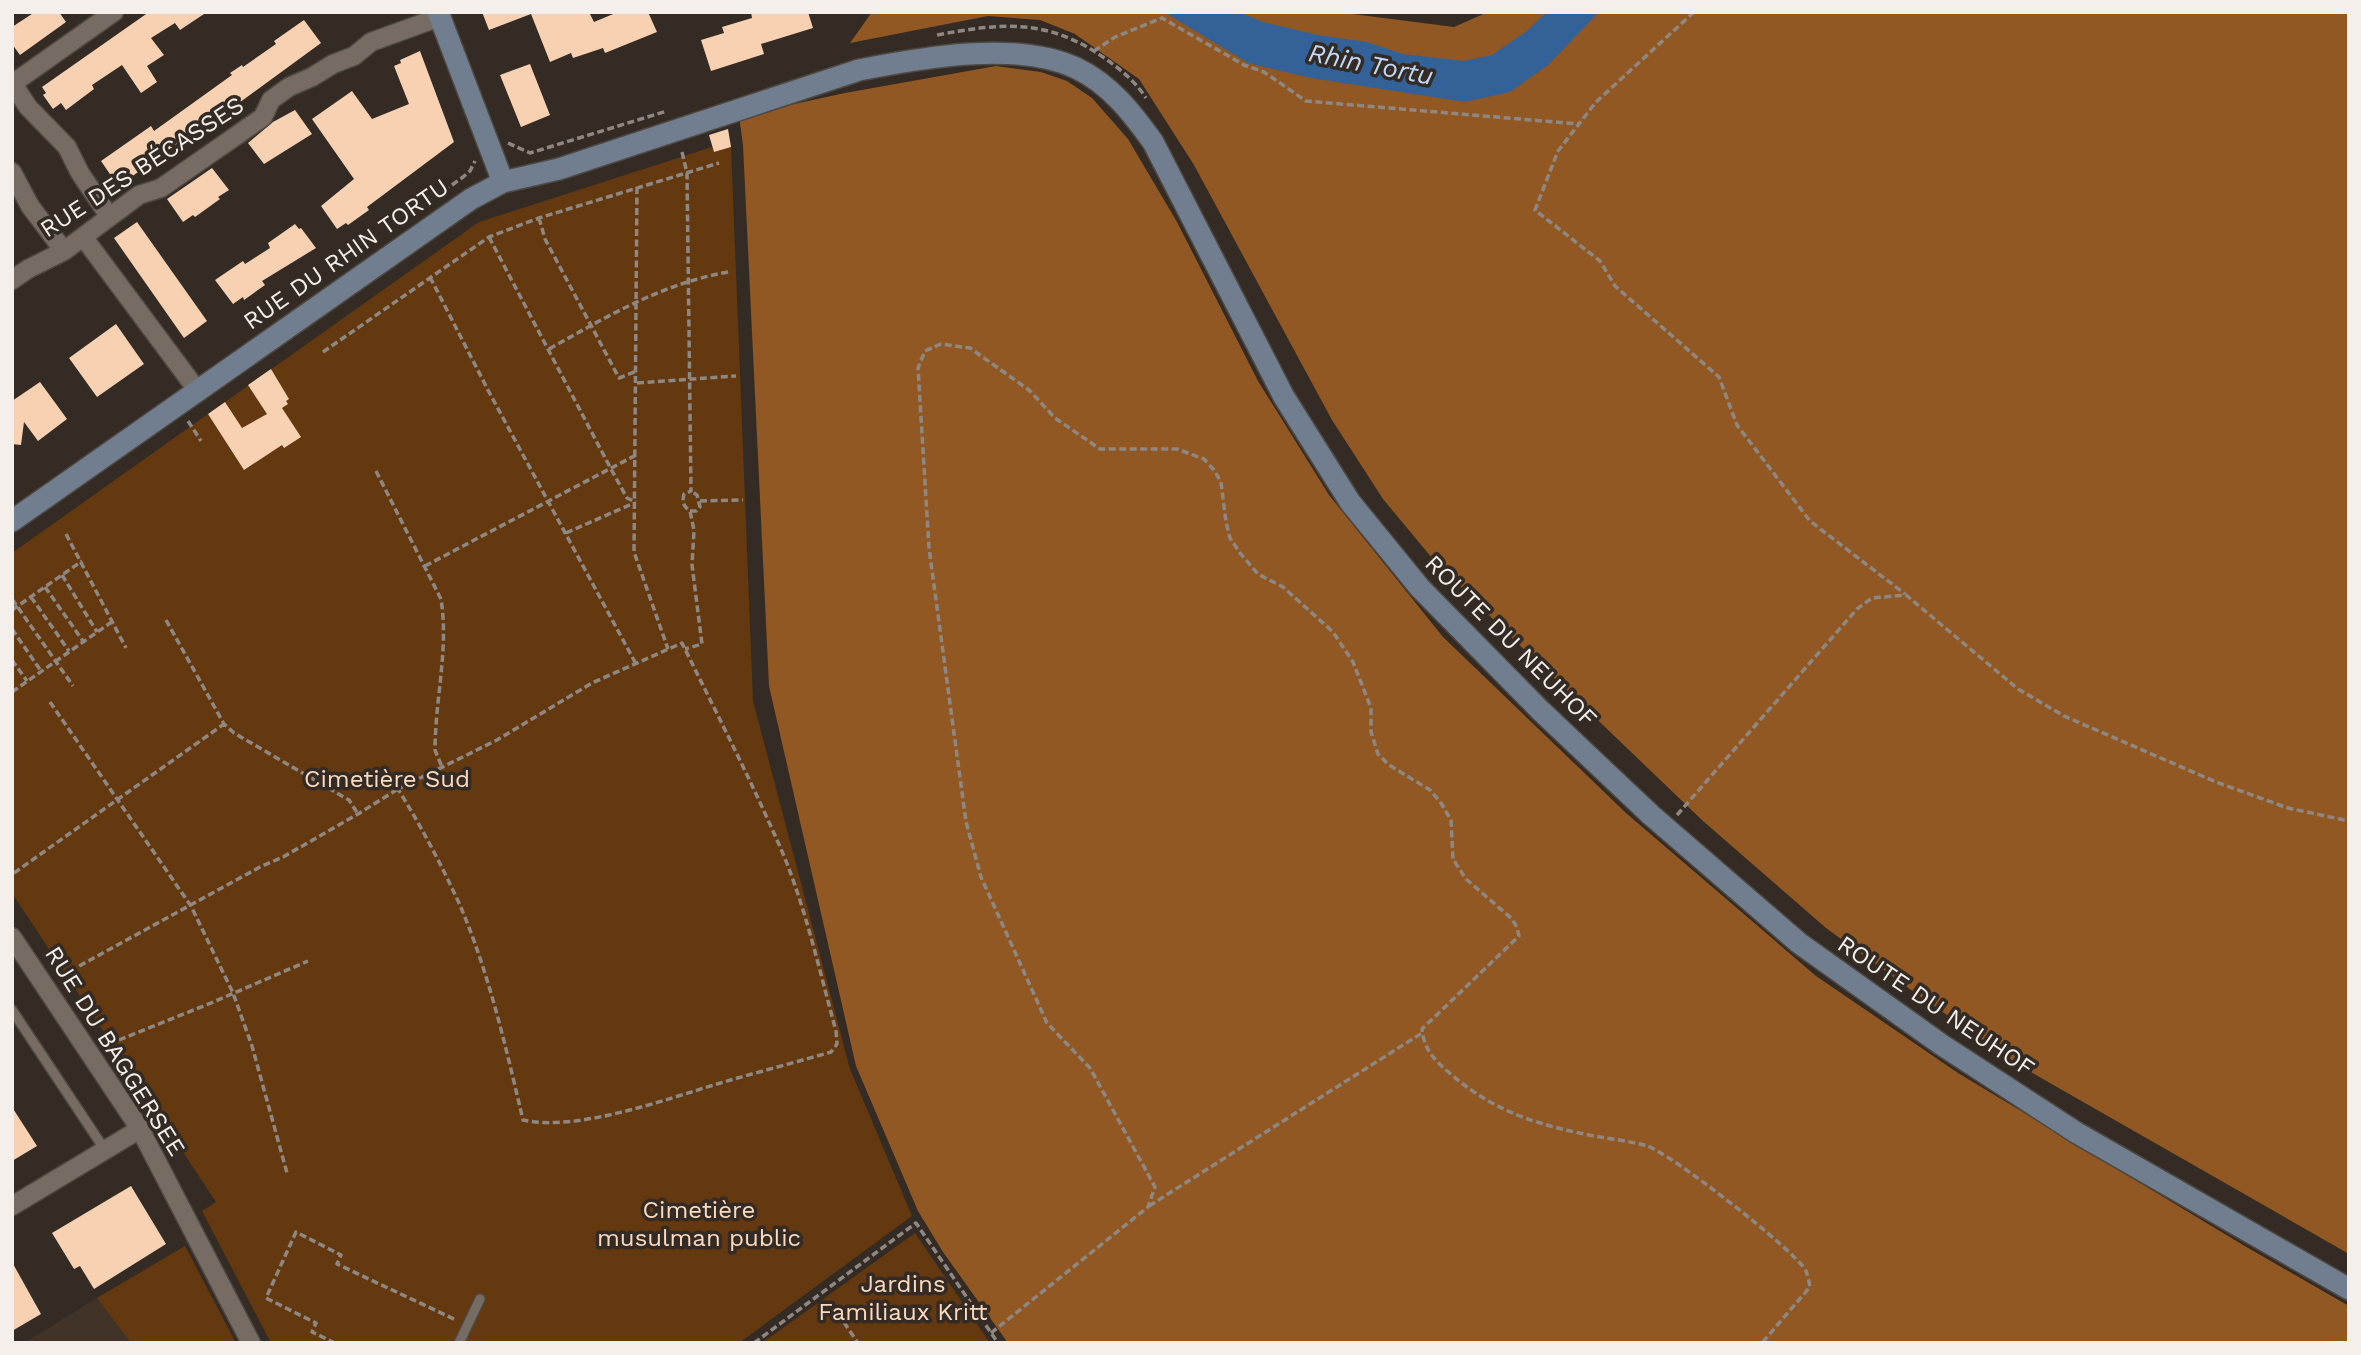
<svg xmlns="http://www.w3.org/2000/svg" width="2361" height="1355" font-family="'Work Sans',sans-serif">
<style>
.built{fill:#413328}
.green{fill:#65390f}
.forest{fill:#915823}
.water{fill:#336298}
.building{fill:#f8d1b2}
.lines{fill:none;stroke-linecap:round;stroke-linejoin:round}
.lane-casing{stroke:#4f4943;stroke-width:12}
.street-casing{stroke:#4f4943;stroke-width:21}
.secondary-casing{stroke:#4f4943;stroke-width:24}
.path{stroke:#8f8882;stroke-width:3.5;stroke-dasharray:7 3.5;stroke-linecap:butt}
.lane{stroke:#766c64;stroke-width:9}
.street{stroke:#766c64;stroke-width:18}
.secondary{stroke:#717e8f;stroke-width:21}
.labels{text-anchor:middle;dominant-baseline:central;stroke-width:7;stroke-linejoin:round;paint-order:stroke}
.street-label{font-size:24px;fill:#f4efea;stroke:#342b25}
.park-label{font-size:24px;fill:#fcdabf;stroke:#342b25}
.water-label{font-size:26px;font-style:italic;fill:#bfd9f9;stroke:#342b25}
</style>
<rect width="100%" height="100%" fill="#342b25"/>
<path class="built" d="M97,1298L131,1343H24Z"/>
<path class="green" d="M712,147L714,152L731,147L753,701L850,1069L912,1216L739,1343H271L202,1211L216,1202L12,893V553L479,222Z
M915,1233L990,1343H762Z
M185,1246L236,1343H131L97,1298Z"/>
<path class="forest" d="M872,12H1337L1454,27L1488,12H2349V1254L2022,1067L1918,995L1826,928L1703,821L1508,634L1432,558L1383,499L1332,420L1194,165L1139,79L1075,34L1040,20L988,16L850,43Z
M996,66L1041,72L1067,81L1092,98L1128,139L1177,222L1258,381L1329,495L1443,637L1626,813L1816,976L1958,1073L2243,1245L2349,1306V1343H1008L943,1252L918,1211L856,1066L769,686L743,145L739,116L845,93Z"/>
<path class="water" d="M1164,12H1239L1263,22L1318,35L1367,42L1403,54L1464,61L1492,55L1528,30L1547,12H1599L1548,65L1510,92L1465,102L1311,78L1248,63Z"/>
<path class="building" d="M35,12H59L66,22L20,55L12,44V27Z
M149,12H207L180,30L175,23L151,38L164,55L147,66L157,82L141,93L122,65L92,85L94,89L66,110L61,103L53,109L43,95L46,93L42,87Z
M482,12H589L594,22L618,12H648L657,32L605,53L603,48L573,58L571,53L550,62L531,14L489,30Z
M751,12H808L813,28L761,44L764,54L711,71L701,40L724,33L722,27L752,18Z
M304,20L321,43L195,135L193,132L123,183L122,180L116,183L101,161L151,126L154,131L232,75L230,73L242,65L243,67L276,44L274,41Z
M420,51L454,142L367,207L369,210L348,225L346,223L337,229L321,206L354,179L312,119L352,91L372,119L409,104L394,66L401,63L400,60Z
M530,64L550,115L521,127L500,75Z
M295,110L312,134L264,164L248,143L273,122Z
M728,129L731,147L714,152L709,135Z
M212,168L229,190L218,197L220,199L195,217L193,215L183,222L167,199Z
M137,222L207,321L184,338L114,238Z
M295,224L299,229L301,228L316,248L262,281L265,285L244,300L243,297L233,304L215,280L243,261L245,264L270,248L268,243Z
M116,324L144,364L97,397L69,358Z
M271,369L289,399L286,401L288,404L282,408L301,437L284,448L282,445L244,470L208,414L225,402L242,428L267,414L248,385Z
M40,382L67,419L38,441L24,422L21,445L12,444V401Z
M12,1107L37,1146L12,1161Z
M131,1186L166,1244L94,1289L80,1266L74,1269L52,1233Z
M12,1262L41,1314L12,1331Z"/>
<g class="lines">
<g class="lane-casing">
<path id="lane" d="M12,1010L105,1150
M459,1343L480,1299"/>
</g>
<g class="street-casing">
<path id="street" d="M12,84L114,12
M13,84L28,107L67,147L80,173L109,216
M12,172L30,206L64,251
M84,238L197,390
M12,280L28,269L64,251L139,195L161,188L263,117L271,100L289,87L312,77L333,64L354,56L371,42L440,17
M12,937L140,1129L251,1343
M12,1206L140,1129"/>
</g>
<g class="secondary-casing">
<path id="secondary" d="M438,12L503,182
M12,521L471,199L503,182L559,169L859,70C920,58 1018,40 1076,68C1110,84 1132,113 1153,142L1284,397L1350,502L1420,588L1541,711L1651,815L1799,943L1942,1045L2077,1133L2349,1289"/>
</g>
<path class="path" d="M1694,12L1596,102L1558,151L1535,210L1600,261L1615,286L1719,377L1737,425L1810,521L1905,594
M937,35C1002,23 1046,18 1103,57C1120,69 1135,81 1146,98
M1094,51L1115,37L1162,18L1244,65L1264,72L1306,101L1579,124
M508,143L530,153L667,111
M682,152L687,173L691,491L684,494C682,502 683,506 690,511L694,530L692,565L702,644L685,649
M637,187L634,552L668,649
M539,218L545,239L619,378L637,371
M401,222L463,177L470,171L475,161
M489,237L611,469L627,498L636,502
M430,277L489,392L636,664
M549,349C608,316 661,284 728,272
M323,352L489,237L539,218L719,163
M637,383L736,376
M188,421L201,441
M376,471L441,599C449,649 435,700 435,750L442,767
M700,501L743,500
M690,511H696L700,507L697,495L691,491
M566,533L634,503
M66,534L126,648
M425,566L636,455
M62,575L97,632
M45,587L83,641
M31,597L69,651
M12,599L73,686
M12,610L82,561
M166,620L224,724L234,733L349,800L358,814
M12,629L41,671
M12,660L27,681
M12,692L113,621
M50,702L191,906L233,993L252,1046L287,1173
M1677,815L1857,609L1872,598L1906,595L2018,689L2064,716L2216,782L2288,808L2349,821
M14,873L224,724
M70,971L260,867L283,857L358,814L398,789L497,740L592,683L682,643C717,714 753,784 784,856C807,913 820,973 836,1031L837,1044L831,1052C793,1063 754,1073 717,1084C664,1100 576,1132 523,1120C506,1048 489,972 459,903C441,864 421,826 398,789
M119,1040L211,1003L308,961
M1149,1206L1422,1033
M832,1305L858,1343
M991,1333L1148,1207L1155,1187L1090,1068L1047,1023L981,877L966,822L929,548L918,368L925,351L941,344L970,348L1029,390L1055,418L1100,449H1177L1204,459L1214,470L1221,482L1226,522L1230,538L1240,553L1258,574L1283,587L1333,632L1353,662L1371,708V732L1378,754L1389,765L1430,790L1441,803L1451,820L1453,859L1466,879L1511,918L1517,927L1519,936L1422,1029C1424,1052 1437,1062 1453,1076C1497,1113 1539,1125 1594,1136C1611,1139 1630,1141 1647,1146C1670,1153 1795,1250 1806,1271C1808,1276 1809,1282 1810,1287L1762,1343
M335,1343L312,1332L316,1323L266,1298L296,1232L341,1255L337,1264L456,1320
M754,1343L916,1223L998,1343"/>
<use href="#lane" class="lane"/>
<use href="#street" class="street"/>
<use href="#secondary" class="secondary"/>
</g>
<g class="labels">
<g class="street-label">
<text transform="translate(142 167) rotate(-33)">RUE DES BÉCASSES</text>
<text transform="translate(346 254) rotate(-35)">RUE DU RHIN TORTU</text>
<text transform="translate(1511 641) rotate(45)">ROUTE DU NEUHOF</text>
<text transform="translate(1936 1006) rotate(34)">ROUTE DU NEUHOF</text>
<text transform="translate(115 1051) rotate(58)">RUE DU BAGGERSEE</text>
</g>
<g class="park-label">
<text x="387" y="779">Cimetière Sud</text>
<text x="699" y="1210">Cimetière<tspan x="699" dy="28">musulman public</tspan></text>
<text x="903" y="1284">Jardins<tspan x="903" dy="28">Familiaux Kritt</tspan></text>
</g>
<g class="water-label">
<text transform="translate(1371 64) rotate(11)">Rhin Tortu</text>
</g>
</g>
<rect width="2361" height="1355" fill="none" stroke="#f4efea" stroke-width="28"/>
</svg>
